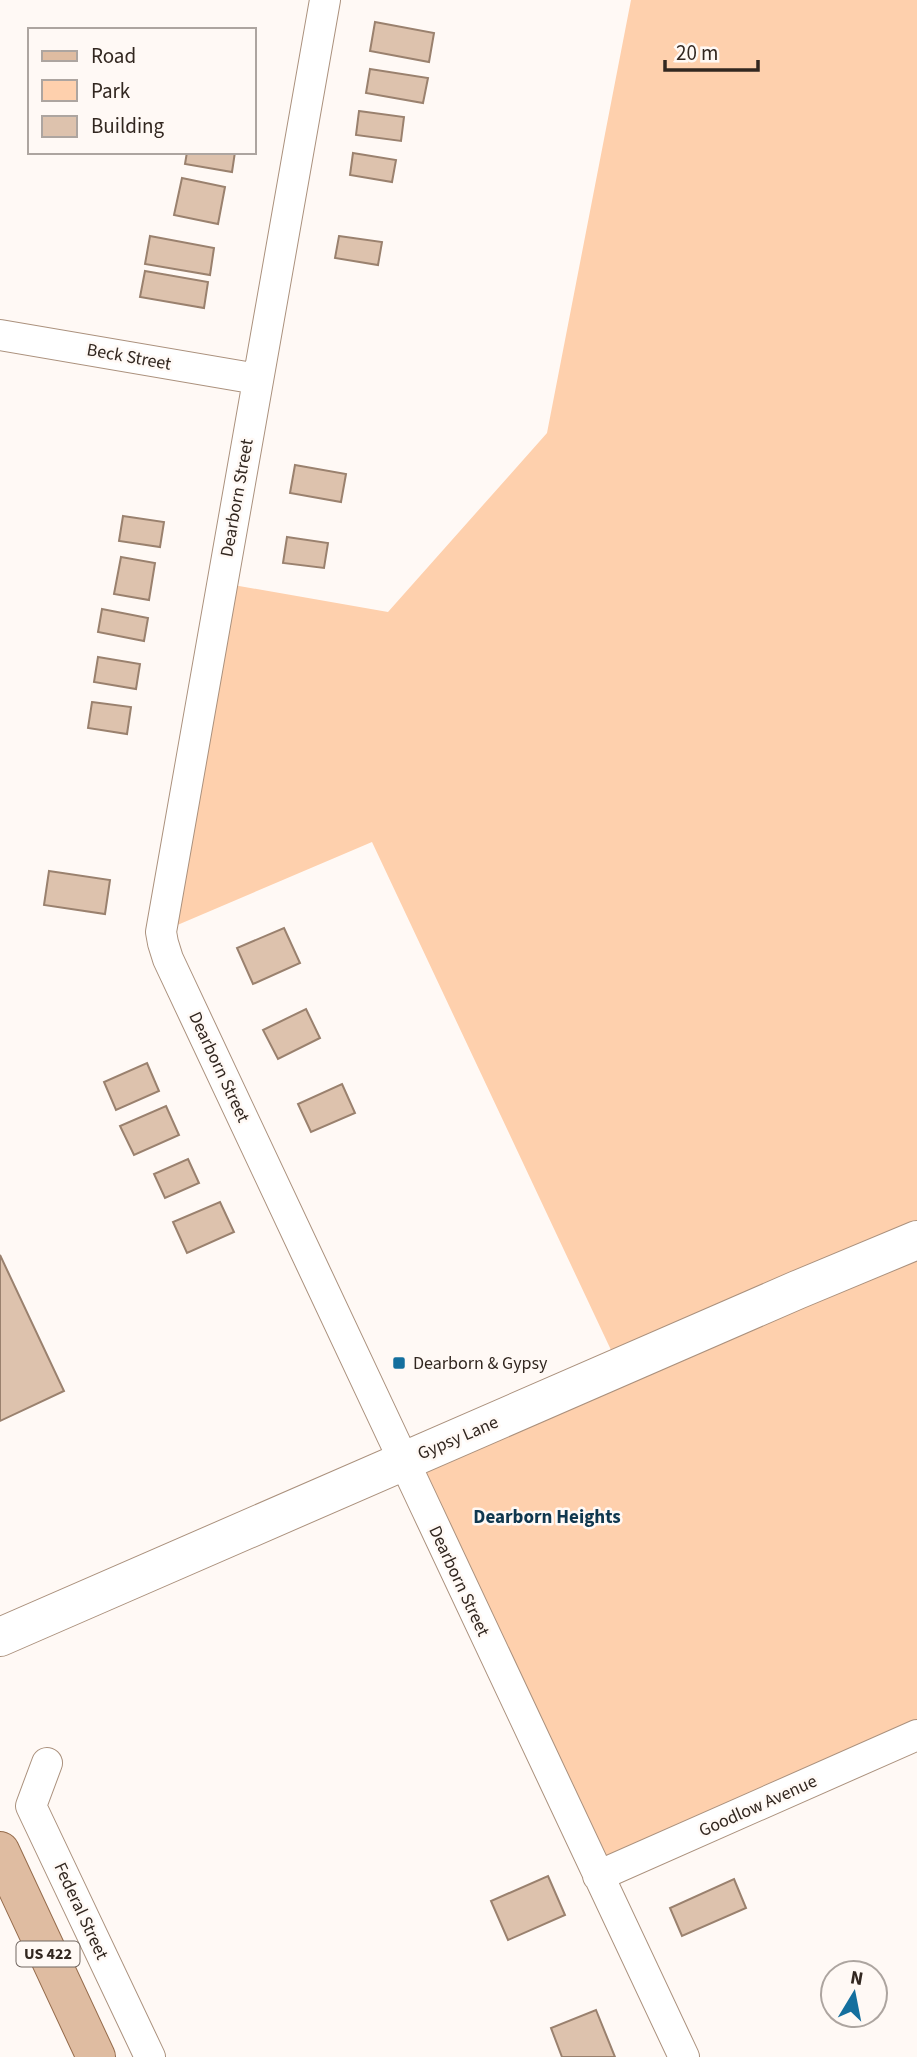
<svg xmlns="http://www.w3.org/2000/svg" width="917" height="2057" font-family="'Source Sans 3',sans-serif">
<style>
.green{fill:#fed0ad}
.building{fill:#ddc2ad;stroke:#9a816e;stroke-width:2}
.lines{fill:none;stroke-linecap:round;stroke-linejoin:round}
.minor-casing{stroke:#ab917d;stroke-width:32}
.secondary-casing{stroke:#ab917d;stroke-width:40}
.primary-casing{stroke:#956b4b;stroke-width:40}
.minor{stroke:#fff;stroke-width:30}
.secondary{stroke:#fff;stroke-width:38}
.primary{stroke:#dfbca1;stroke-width:38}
.poi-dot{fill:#146f9e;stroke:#fff9f5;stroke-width:2.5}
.labels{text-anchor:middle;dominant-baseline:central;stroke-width:5;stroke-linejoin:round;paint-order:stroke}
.shield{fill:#fff9f5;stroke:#706660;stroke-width:2}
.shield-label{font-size:16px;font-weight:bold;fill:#322720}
.street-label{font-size:18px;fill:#322720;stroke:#fff9f5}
.poi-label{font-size:18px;fill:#322720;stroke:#fff9f5;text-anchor:start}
.neighbourhood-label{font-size:19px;font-weight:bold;fill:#0f374e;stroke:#fff9f5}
</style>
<rect width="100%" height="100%" fill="#fff9f5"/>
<path class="green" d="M631,0H917V1735L598,1876L405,1461L619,1367L372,842L161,932L222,583L388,612L547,433Z"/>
<path class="building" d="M375,22L434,33L429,62L370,51Z
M370,69L428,78L423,103L366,93Z
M359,111L404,117L401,141L356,135Z
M187,152H235L232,172L185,164Z
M353,153L396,160L392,182L350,175Z
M182,178L225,187L218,224L174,215Z
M150,236L214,248L210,275L145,264Z
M339,236L382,242L378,265L335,258Z
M145,271L208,282L204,308L140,297Z
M295,465L346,474L341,502L290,493Z
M123,516L164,522L160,547L119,541Z
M287,537L328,543L324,568L283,563Z
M121,557L155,563L149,600L114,594Z
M102,609L148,618L144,641L98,632Z
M98,657L140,664L136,689L94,682Z
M92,702L131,707L127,734L88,728Z
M49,871L110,880L105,914L44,905Z
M284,928L300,963L253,984L237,948Z
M306,1009L320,1038L278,1059L263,1030Z
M147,1063L159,1091L116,1110L104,1082Z
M342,1084L355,1113L311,1132L298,1104Z
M166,1106L179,1135L134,1155L120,1126Z
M188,1159L199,1183L165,1198L154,1174Z
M220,1202L234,1232L187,1253L173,1222Z
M0,1255L64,1391L0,1421Z
M548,1876L565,1915L508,1940L491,1901Z
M734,1879L746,1908L682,1936L670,1908Z
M596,2010L615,2057H562L551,2028Z"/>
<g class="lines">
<g class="minor-casing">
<path id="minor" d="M325,0L161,932L163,943L168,959C341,1325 511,1691 684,2057
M0,335L257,379
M47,1763L31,1806L150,2057
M598,1876L917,1735"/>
</g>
<g class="secondary-casing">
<path id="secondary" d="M0,1637L797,1290L917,1240"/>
</g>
<g class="primary-casing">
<path id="primary" d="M0,1851L96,2057"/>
</g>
<use href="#minor" class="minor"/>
<use href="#secondary" class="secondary"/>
<use href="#primary" class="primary"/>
</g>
<rect class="poi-dot" x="392" y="1356" width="14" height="14" rx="3.5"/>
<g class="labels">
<rect class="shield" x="16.5" y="1941.5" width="63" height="25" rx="5"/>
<g class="shield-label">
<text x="48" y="1954">US 422</text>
</g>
<g class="street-label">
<text transform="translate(129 357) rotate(10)">Beck Street</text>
<text transform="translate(237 498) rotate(-80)">Dearborn Street</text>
<text transform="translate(219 1067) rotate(65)">Dearborn Street</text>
<text transform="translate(458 1438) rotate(-23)">Gypsy Lane</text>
<text transform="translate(459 1581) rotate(65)">Dearborn Street</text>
<text transform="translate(758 1806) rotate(-24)">Goodlow Avenue</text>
<text transform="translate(81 1911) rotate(65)">Federal Street</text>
</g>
<g class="poi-label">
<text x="413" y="1363">Dearborn &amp; Gypsy</text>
</g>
<g class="neighbourhood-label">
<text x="547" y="1517">Dearborn Heights</text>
</g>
</g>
<rect x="28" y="28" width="228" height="126" fill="#fff9f5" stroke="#ada5a0" stroke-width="2"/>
<rect x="42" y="51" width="35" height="10" fill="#dfbca1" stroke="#ada5a0" stroke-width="2"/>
<text x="91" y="63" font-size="21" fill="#322720">Road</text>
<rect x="42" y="80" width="35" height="21" fill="#fed0ad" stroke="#ada5a0" stroke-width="2"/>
<text x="91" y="98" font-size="21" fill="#322720">Park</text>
<rect x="42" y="116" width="35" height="21" fill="#ddc2ad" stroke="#ada5a0" stroke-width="2"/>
<text x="91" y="133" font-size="21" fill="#322720">Building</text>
<g transform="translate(854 1994) rotate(10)"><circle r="33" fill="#fff9f5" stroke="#ada5a0" stroke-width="2"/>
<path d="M0-5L12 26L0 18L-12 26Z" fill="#146f9e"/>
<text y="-10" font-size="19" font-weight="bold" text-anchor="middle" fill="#322720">N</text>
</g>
<path d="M665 60v10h93v-10" fill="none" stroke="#322720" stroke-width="3.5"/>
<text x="676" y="60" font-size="21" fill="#322720" stroke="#fff9f5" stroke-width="5" paint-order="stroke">20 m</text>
</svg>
